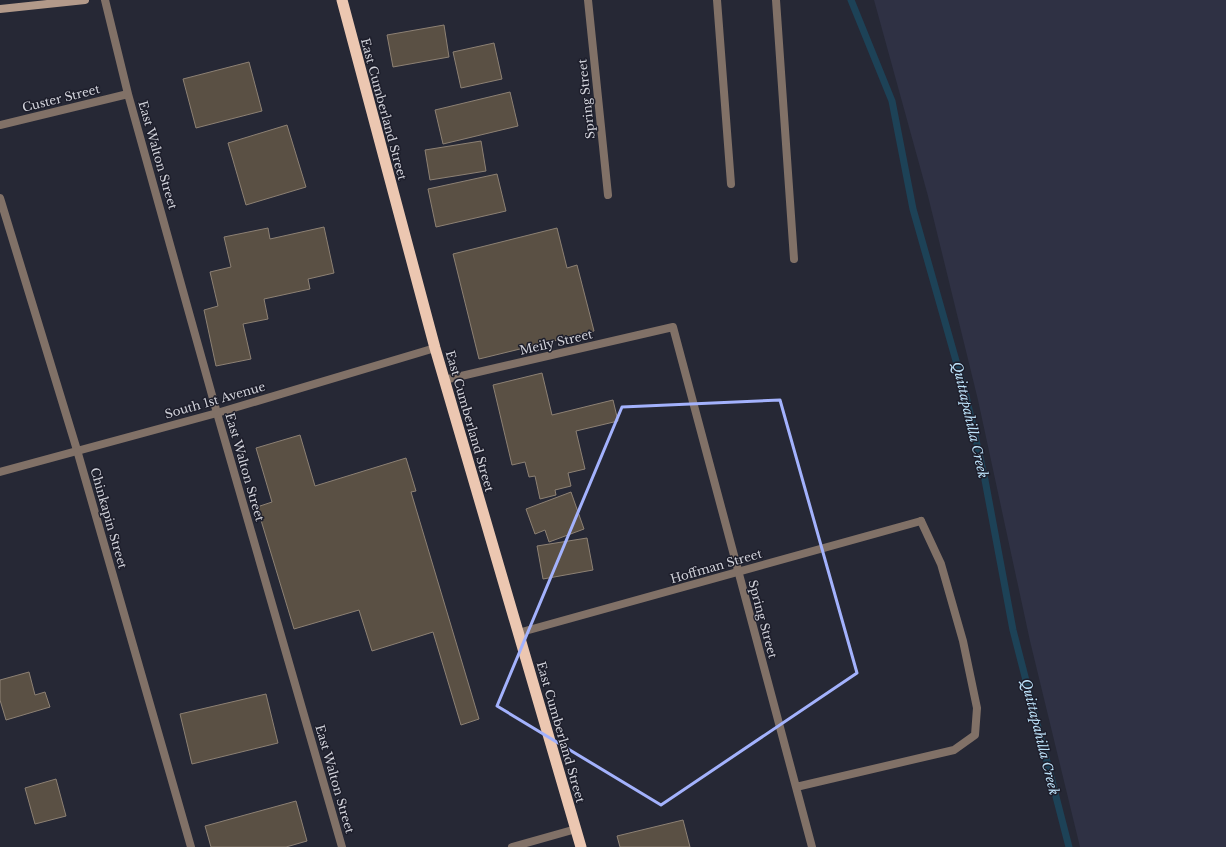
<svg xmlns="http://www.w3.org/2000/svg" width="1226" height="847" font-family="'Libre Baskerville',serif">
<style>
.built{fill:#2f3144}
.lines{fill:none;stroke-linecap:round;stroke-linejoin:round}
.stream{stroke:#1d4257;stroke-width:7}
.building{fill:#5a5044;stroke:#8d8174}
.service{stroke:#817167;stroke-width:8}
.minor{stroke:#817167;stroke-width:8}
.secondary{stroke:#b39a8a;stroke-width:8}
.trunk{stroke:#ecc7b1;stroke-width:11}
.marked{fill:none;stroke:#a3b2fd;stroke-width:3;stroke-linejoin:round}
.labels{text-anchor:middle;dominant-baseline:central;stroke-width:3;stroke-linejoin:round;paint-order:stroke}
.street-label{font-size:12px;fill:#d1d2da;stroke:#1d1e2b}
.water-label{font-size:13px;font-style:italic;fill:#bde2fa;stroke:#1d1e2b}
</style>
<rect width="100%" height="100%" fill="#262835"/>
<path class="built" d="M874,0H1226V847H1080L1030,641L978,400L928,196Z"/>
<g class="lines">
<path class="stream" d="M851,0L892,101L913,209L966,396L985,480L1013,630L1069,847"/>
</g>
<path class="building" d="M444,25L449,57L393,67L387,35Z
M494,43L502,79L461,88L453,52Z
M249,62L262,111L196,128L183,79Z
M510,92L518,126L443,144L435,110Z
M287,125L306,187L246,205L228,143Z
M481,141L486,171L430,180L425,150Z
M497,174L506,211L436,227L428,189Z
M324,227L334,273L308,279L310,289L264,299L268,319L243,324L251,359L216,366L204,310L218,306L210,272L231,267L224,237L268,228L270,239Z
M557,228L567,268L577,265L594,331L479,359L453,254Z
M542,373L552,415L613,400L618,421L576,431L585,469L568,473L571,486L555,490L556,495L540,499L535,476L529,477L525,462L512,465L493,385Z
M300,435L315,486L406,458L416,491L411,492L479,719L461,725L433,632L372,651L359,610L294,629L257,507L272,502L256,448Z
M571,492L584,529L549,542L545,530L535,534L526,509Z
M587,538L593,570L543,579L537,546Z
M29,672L35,695L45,692L50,707L6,720L0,700V680Z
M266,694L278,743L192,764L180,714Z
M56,779L66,816L35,824L25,788Z
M296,801L307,841L286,847H211L205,826Z
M683,820L690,847H620L617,836Z"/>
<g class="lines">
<path class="service" d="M105,0L128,94L217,413L342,847
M588,0L608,195
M717,0L731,184
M776,0L794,259
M0,125L128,94
M0,198L77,450L191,847
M444,380L673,327L812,847
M796,787L954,750L975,735L977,708L963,641L941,564L921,521"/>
<path class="minor" d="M0,472L217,413L435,348
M518,633L921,521
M512,847L576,829"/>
<path class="secondary" d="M0,9L85,0"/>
<path class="trunk" d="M342,0L435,348L581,847"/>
</g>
<path class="marked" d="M780,400L857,673L661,805L497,706L622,407Z"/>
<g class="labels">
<g class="street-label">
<text transform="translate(61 98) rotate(-14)">Custer Street</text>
<text transform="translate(586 99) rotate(-96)">Spring Street</text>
<text transform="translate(384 109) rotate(75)">East Cumberland Street</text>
<text transform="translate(158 155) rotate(74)">East Walton Street</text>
<text transform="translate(556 342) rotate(-13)">Meily Street</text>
<text transform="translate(215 400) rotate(-16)">South 1st Avenue</text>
<text transform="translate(470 421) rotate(74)">East Cumberland Street</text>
<text transform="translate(245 467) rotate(74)">East Walton Street</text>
<text transform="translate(109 518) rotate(74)">Chinkapin Street</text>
<text transform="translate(716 566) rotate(-16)">Hoffman Street</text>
<text transform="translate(763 619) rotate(75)">Spring Street</text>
<text transform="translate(561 732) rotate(74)">East Cumberland Street</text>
<text transform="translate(335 779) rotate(74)">East Walton Street</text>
</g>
<g class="water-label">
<text transform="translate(970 420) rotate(77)">Quittapahilla Creek</text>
<text transform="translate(1040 737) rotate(76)">Quittapahilla Creek</text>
</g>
</g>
</svg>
